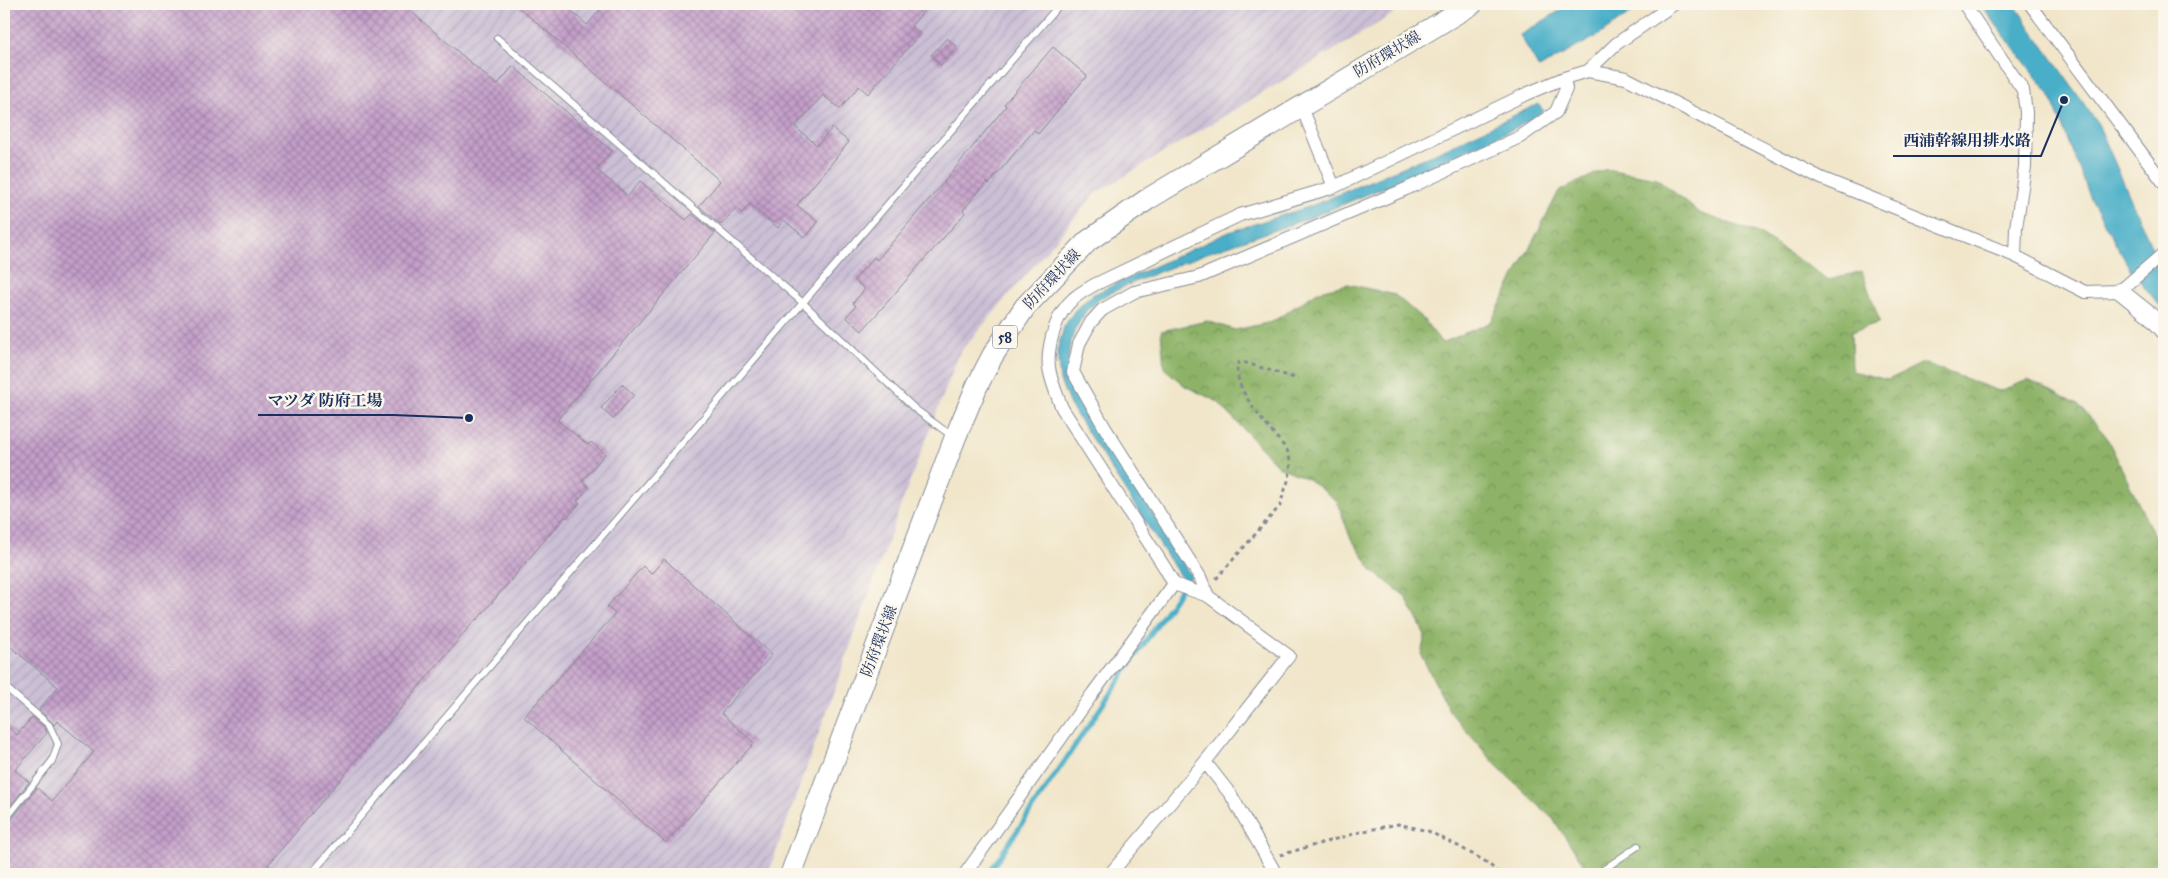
<svg xmlns="http://www.w3.org/2000/svg" width="2168" height="878" font-family="'IM FELL Great Primer','Noto Serif JP',serif">
<style>
.industrial{fill:url(#industrial-furrows)}
.forest{fill:url(#forest-crowns);stroke:#547163}
.water{fill:#49afc8;stroke:#326f93}
.lines{fill:none;stroke-linecap:round;stroke-linejoin:round}
.stream{stroke:#49afc8;stroke-width:5}
.building{fill:url(#building-cross-hatch)}
.service-casing{stroke:#868a94;stroke-width:8}
.minor-casing{stroke:#868a94;stroke-width:14}
.tertiary-casing{stroke:#868a94;stroke-width:18}
.primary-casing{stroke:#868a94;stroke-width:23}
.path{stroke:#868a94;stroke-width:3;stroke-dasharray:4 4;stroke-linecap:butt}
.service{stroke:#fff;stroke-width:6}
.minor{stroke:#fff;stroke-width:12}
.tertiary{stroke:#fff;stroke-width:16}
.primary{stroke:#fff;stroke-width:21}
.labels{text-anchor:middle;dominant-baseline:central;stroke-width:5;stroke-linejoin:round;paint-order:stroke}
.shield{fill:#fbf7ec;stroke:#5e6b89;stroke-width:1}
.shield-label{font-size:14px;font-weight:bold;fill:#1b2f5e}
.street-label{font-size:15px;fill:#1b2f5e;stroke:#fbf7ec}
.leader{fill:none;stroke:#1b2f5e;stroke-width:2}
.callout-dot{fill:#1b2f5e;stroke:#fbf7ec;stroke-width:2}
.callout-label{font-size:16px;text-anchor:middle;font-weight:bold;fill:#1b2f5e;stroke:#fbf7ec;stroke-width:5;stroke-linejoin:round;paint-order:stroke}
</style>
<defs>
<pattern id="industrial-furrows" width="10" height="10" patternUnits="userSpaceOnUse" patternTransform="scale(1.25)"><rect width="10" height="10" fill="#cbbfd5"/><path d="M-1 1l2-2M0 10L10 0M9 11l2-2" fill="none" stroke="#aea4b9"/></pattern>
<pattern id="forest-crowns" width="20" height="18" patternUnits="userSpaceOnUse" patternTransform="scale(1.25)"><rect width="20" height="18" fill="#8eb368"/><path d="M2 6a3 3 0 1 1 6 0M12 15a3 3 0 1 1 6 0" fill="none" stroke="#739259"/></pattern>
<pattern id="building-cross-hatch" width="8" height="8" patternUnits="userSpaceOnUse" patternTransform="scale(1.25)"><rect width="8" height="8" fill="#c49fc9"/><path d="M0 0l8 8M0 8l8-8" fill="none" stroke="#9e82a6"/></pattern>
</defs>
<rect width="100%" height="100%" fill="#fbf7ec"/>
<filter id="ink" filterUnits="userSpaceOnUse"><feTurbulence type="fractalNoise" baseFrequency=".02" numOctaves="2"/><feDisplacementMap in="SourceGraphic" scale="10" xChannelSelector="R" yChannelSelector="G"/><feConvolveMatrix kernelMatrix="1 2 1 2 8 2 1 2 1" color-interpolation-filters="sRGB"/></filter>
<filter id="wash" filterUnits="userSpaceOnUse"><feTurbulence type="fractalNoise" baseFrequency=".0096" numOctaves="4" result="noise"/><feDisplacementMap in="SourceGraphic" scale="20" xChannelSelector="R" yChannelSelector="G"/><feGaussianBlur stdDeviation="1.12" result="paint"/><feColorMatrix in="noise" values="0 0 0 0 0 0 0 0 0 0 0 0 0 0 0 0 0 1.4 0 .05"/><feComposite in="paint" operator="in"/></filter>
<g filter="url(#wash)">
<rect width="100%" height="100%" fill="#f1e6ca"/>
<path class="industrial" d="M4,4H1410L1095,194L960,352L909,483L768,874H4Z"/>
<path class="forest" d="M1606,169L1657,178L1699,213L1758,233L1829,280L1862,271L1880,322L1851,332L1852,371L1888,380L1923,363L1999,391L2028,380L2078,404L2106,436L2164,556V849L2156,874H1588L1580,859L1553,819L1496,765L1450,712L1421,655L1425,635L1405,596L1373,571L1350,537L1337,501L1308,479L1278,466L1218,402L1185,386L1164,368L1161,331L1207,321L1235,330L1272,322L1319,291L1348,284L1395,295L1423,319L1442,343L1491,322L1559,191Z"/>
<path class="water" d="M1571,4H1644L1599,35L1539,68L1520,35Z
M1980,4H2014L2098,124L2153,250L2164,264V311L2130,269L2091,199L2050,95Z
M1538,104L1544,111L1520,126L1390,185L1307,219L1207,253L1139,280L1102,297L1086,311L1075,329L1069,348L1068,368L1074,386L1191,576L1189,581L1180,576L1070,405L1060,381L1057,351L1064,327L1075,310L1092,295L1229,232L1311,206L1429,156Z"/>
<g class="lines">
<path class="stream" d="M988,874L1175,598L1185,580L1182,574"/>
</g>
<g id="blocks">
<path class="building" d="M4,4H402L497,85L513,66L612,151L596,169L628,196L640,181L686,220L692,214L715,233L557,420L588,445L591,442L605,454L582,481L589,487L577,501L580,503L567,518L565,516L477,620L476,619L268,865L280,874H13L4,867V826L8,824L37,788L52,801L94,752L57,721L54,725L39,709L58,687L4,641Z
M515,4H563L587,25L605,4H930L911,26L920,34L868,94L859,86L840,109L823,95L795,127L817,145L832,128L849,142L797,205L818,222L805,238L784,220L778,228L750,204L742,213L736,208L721,225L699,206L720,181Z
M947,38L957,47L941,65L931,55Z
M1053,47L1087,76L1038,134L1034,130L989,184L987,182L963,210L965,213L862,331L846,317L856,306L853,303L865,289L854,280L874,257L877,260L944,182L1006,106L1004,104Z
M622,384L634,395L613,419L601,408Z
M664,559L772,655L721,713L754,743L666,843L524,717L615,614L607,607L643,566L651,574Z
M32,717L45,728L47,733L15,770L29,782L4,813V723L17,735Z"/>
</g>
</g>
<g filter="url(#ink)">
<use href="#blocks" fill-opacity="0" stroke="#868a94" stroke-width="1"/>
<g class="lines">
<g class="service-casing">
<path id="service" d="M497,38L803,303L915,409L952,436
M4,686L49,725L58,744L52,761L4,821
M311,874L1060,4
M1597,874L1638,846"/>
</g>
<g class="minor-casing">
<path id="minor" d="M1964,4L2023,90L2026,112L2025,167L2016,228L2015,256
M2030,4L2164,183
M1588,71L1616,44L1674,4
M1301,105L1334,187
M1208,596L1200,577L1105,428L1073,372L1079,344L1091,322L1102,310L1134,292L1199,277L1406,189L1520,137L1556,112L1566,89L1564,78
M1205,762L1231,795L1276,874
M965,874L1093,693L1174,584
M1110,874L1205,762L1289,656L1208,596L1174,584L1165,568L1062,408C1049,376 1043,361 1055,327C1059,316 1066,305 1074,298C1080,293 1087,289 1094,285L1240,215L1334,187L1526,94L1564,78L1588,71L1626,78L1821,178L2015,256L2085,292L2120,291L2164,253"/>
</g>
<g class="tertiary-casing">
<path id="tertiary" d="M2120,291L2150,315L2164,331"/>
</g>
<g class="primary-casing">
<path id="primary" d="M791,874L955,438L977,386L993,355L1025,307L1088,241L1148,199L1472,4"/>
</g>
<path class="path" d="M1216,579L1280,506C1285,485 1296,472 1287,450C1271,429 1231,390 1238,363L1243,362L1298,379
M1280,855L1364,831L1398,824L1428,831L1458,846L1488,863L1499,874"/>
<use href="#service" class="service"/>
<use href="#minor" class="minor"/>
<use href="#tertiary" class="tertiary"/>
<use href="#primary" class="primary"/>
</g>
</g>
<g class="labels">
<rect class="shield" x="992.5" y="325.5" width="25" height="23" rx="4"/>
<g class="shield-label">
<text x="1005" y="337">58</text>
</g>
<g class="street-label">
<text transform="translate(1387 54) rotate(-31)">防府環状線</text>
<text transform="translate(1052 279) rotate(-47)">防府環状線</text>
<text transform="translate(879 641) rotate(-69)">防府環状線</text>
</g>
</g>
<path class="leader" d="M2064 100L2041 156H1893M469 418L393 415H258"/>
<g class="callout-dot">
<circle cx="2064" cy="100" r="5"/>
<circle cx="469" cy="418" r="5"/>
</g>
<g class="callout-label">
<text x="1967" y="146">西浦幹線用排水路</text>
<text x="325" y="406">マツダ 防府工場</text>
</g>
<rect width="2168" height="878" fill="none" stroke="#fbf7ec" stroke-width="20"/>
</svg>
